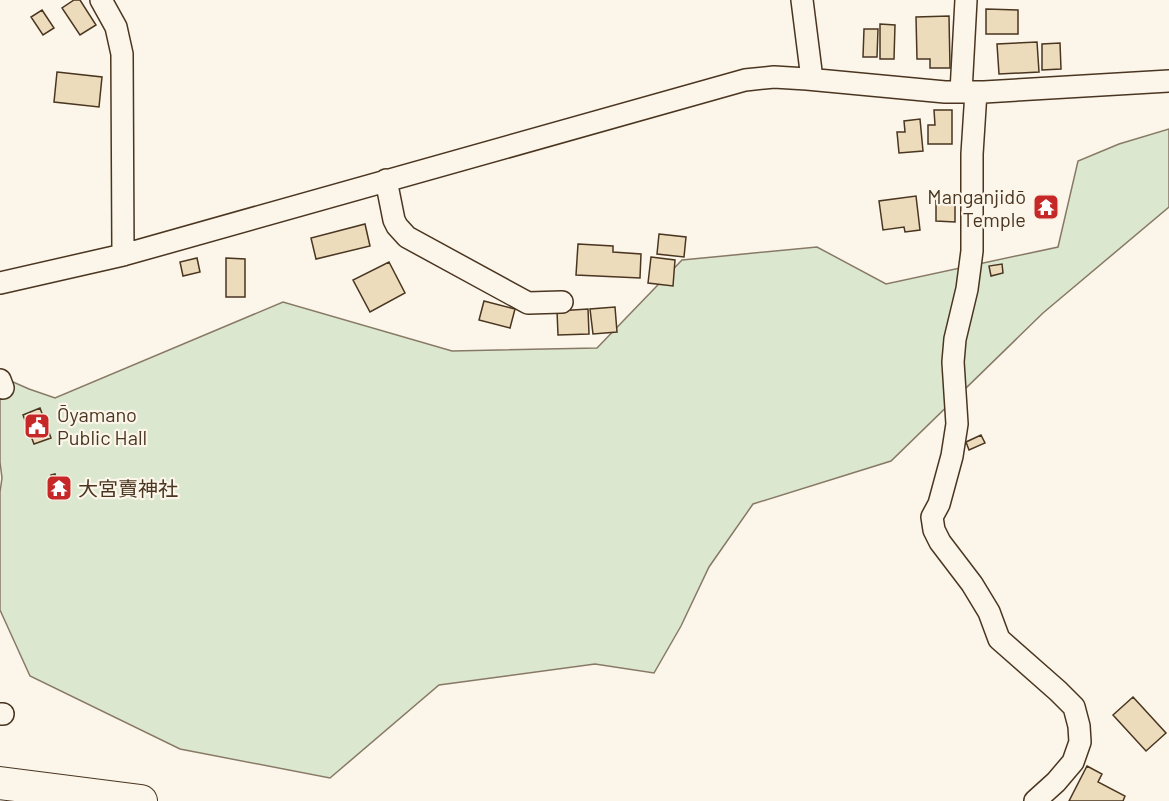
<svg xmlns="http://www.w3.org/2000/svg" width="1169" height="801" font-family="Barlow,'Noto Sans JP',sans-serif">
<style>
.green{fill:#dce7d0;stroke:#887966;stroke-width:1.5}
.building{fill:#ecdcbc;stroke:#4a3520;stroke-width:1.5}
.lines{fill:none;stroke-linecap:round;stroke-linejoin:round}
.minor-casing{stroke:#4a3520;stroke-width:24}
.highway-casing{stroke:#4a3520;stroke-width:34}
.minor{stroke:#fbf6e9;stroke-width:21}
.highway{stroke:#fbf6e9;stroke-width:32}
.labels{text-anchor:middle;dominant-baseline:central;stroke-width:4.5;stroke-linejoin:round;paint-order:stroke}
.poi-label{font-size:20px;fill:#4a3520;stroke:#fbf6e9;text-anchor:start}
</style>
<rect width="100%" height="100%" fill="#fbf6e9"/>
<path class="green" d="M1169,129V207L1043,313L891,461L753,504L709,567L681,626L654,673L595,664L439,685L330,778L180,749L30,676L0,610V492L2,478L0,462V386L11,381L29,389L55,398L283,302L452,351L597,348L682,260L817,247L886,284L1058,247L1078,161L1119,144Z"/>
<path class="building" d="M74,0H80L96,25L80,35L62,8Z
M986,9L1018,10V34H986Z
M42,10L54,28L43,35L31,17Z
M949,16L950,68H930V59H917L916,17Z
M880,24L895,25L894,59H880Z
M864,29H878L877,57H863Z
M1037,42L1039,72L999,74L997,44Z
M1060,43L1061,69L1042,70V44Z
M57,72L102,77L99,107L54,102Z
M934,110H952V144H928V125H935Z
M920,119L923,151L899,153L897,132H905L904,121Z
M916,196L920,230L905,232L904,227L883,230L879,201Z
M1043,197L1045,201L1051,198L1055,211L1040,217L1036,208L1041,206L1038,198Z
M936,198H955V222L936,221Z
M365,224L370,246L316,259L311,238Z
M659,234L686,237L684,257L657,254Z
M578,244L613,246V252L641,254L640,278L576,275Z
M651,257L675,260L673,286L648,283Z
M197,258L200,272L183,276L180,262Z
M226,258L245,259V297H226Z
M389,262L405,293L370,312L353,280Z
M1002,264L1003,273L991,276L989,266Z
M484,301L515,309L510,328L479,320Z
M615,307L617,332L593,334L590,309Z
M588,309L589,334L558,335L557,311Z
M40,408L51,438L34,444L23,415Z
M981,435L985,443L969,450L966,442Z
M55,474L57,481L64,479L68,493L53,497L49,483L53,482L51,475Z
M1133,697L1166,733L1146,751L1113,715Z
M1087,766L1102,774L1098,782L1125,796L1123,801H1069Z"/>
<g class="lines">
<g class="minor-casing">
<path id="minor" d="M101,0L116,27L122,54L123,255
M802,0L812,79
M961,92L966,0
M976,92L972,154V251L967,289L955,339L953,362L957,424L952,456L939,504L932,517L934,530L940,542L972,584L989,612L999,639L1058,691L1074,707L1079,726L1080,742L1073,762L1056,782L1035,801
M386,180L394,220L397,226L407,237L528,303L562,302
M0,283L123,255L745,80L774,77L807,79L945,92H984L1169,81
M0,380L3,388
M0,714H3"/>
</g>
<g class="highway-casing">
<path id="highway" d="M0,783L141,801"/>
</g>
<use href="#minor" class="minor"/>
<use href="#highway" class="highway"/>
</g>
<defs>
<g id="temple-square" transform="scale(1.35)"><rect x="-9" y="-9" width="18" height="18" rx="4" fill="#c62828" stroke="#fbf6e9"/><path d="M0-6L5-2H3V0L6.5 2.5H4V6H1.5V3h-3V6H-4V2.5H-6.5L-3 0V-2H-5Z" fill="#fff"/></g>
<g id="civic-square" transform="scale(1.35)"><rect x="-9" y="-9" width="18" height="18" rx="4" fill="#c62828" stroke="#fbf6e9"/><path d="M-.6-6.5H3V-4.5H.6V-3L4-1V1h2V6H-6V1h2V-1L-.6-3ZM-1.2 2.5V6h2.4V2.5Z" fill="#fff"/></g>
</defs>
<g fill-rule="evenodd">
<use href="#temple-square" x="1046" y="207"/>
<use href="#civic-square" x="37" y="426"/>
<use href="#temple-square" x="59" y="488"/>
</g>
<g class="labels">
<g class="poi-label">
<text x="1026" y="196" text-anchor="end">Manganjidō<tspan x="1026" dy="23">Temple</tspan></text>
<text x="57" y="414">Ōyamano<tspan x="57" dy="23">Public Hall</tspan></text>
<text x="78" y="488">大宮賣神社</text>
</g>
</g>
</svg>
